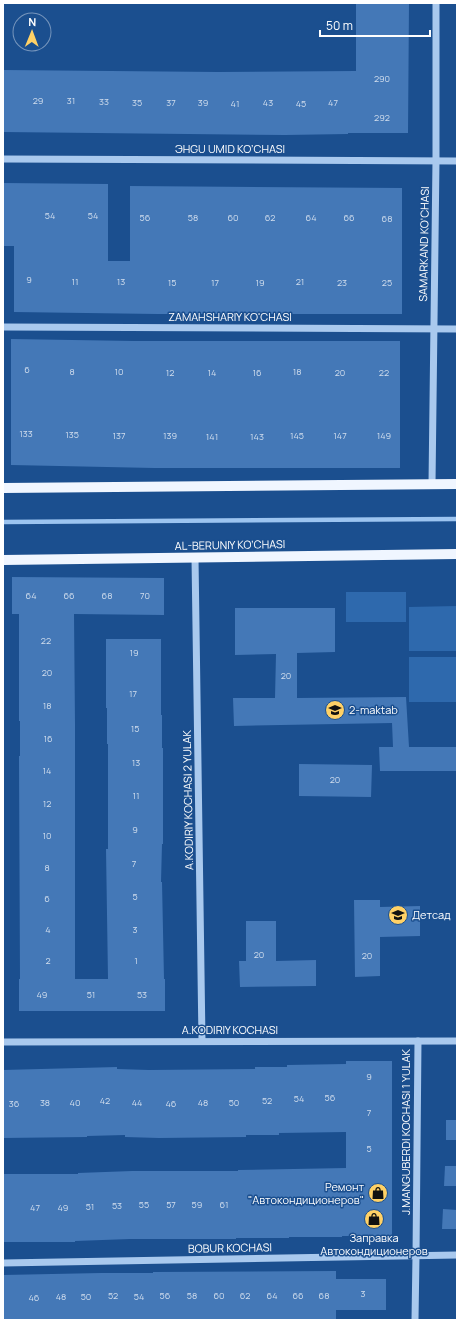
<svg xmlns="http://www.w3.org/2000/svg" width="460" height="1323" viewBox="0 0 460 1323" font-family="Manrope,sans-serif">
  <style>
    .green { fill: #2e69ad }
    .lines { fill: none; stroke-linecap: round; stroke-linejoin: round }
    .stream { stroke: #9cc4f0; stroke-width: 4.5 }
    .building { fill: #4478b7 }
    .minor { stroke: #a9c9ee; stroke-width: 7 }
    .major { stroke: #f0f6ff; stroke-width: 10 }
    .labels { text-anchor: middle; stroke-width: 3; stroke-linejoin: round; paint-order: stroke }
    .number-label { font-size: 9px; fill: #d0dded }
    .street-label { font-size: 11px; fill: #fff; stroke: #1b4f8f }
    .poi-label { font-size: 11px; fill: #fff; stroke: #1b4f8f; text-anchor: start }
  </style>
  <rect width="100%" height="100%" fill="#1b4f8f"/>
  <g class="green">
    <rect x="346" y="592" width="60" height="30"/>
    <path d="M 457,606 L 457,651 L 409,651 L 409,607 Z"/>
    <rect x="409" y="657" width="48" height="45"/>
  </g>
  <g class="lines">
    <path class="stream" d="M 3,522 L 457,519"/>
  </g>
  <g class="building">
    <path d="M 356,3 L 409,3 L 408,133 L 348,133 L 348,134 L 285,135 L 3,132 L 3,70 L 218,72 L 356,71 Z"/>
    <path d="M 3,183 L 108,184 L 108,261 L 130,261 L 130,186 L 402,188 L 402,314 L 157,314 L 14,312 L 14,246 L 3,246 Z"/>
    <path d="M 11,339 L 134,341 L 400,341 L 400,468 L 154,468 L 11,465 Z"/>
    <path d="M 12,577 L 164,578 L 164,615 L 74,614 L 75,724 L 75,979 L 108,979 L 106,849 L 108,849 L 108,744 L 107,744 L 107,708 L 106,708 L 106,639 L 161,639 L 161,715 L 162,715 L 162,748 L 163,748 L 163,844 L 162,844 L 161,882 L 162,882 L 164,979 L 165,979 L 165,1011 L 19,1011 L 19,979 L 20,979 L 19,756 L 20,756 L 20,721 L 19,721 L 19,614 L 12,614 Z"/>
    <path d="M 235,608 L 335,608 L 335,652 L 297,653 L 297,698 L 406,697 L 409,747 L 457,747 L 457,771 L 380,771 L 379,747 L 393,747 L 392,723 L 234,726 L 233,698 L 275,698 L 276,654 L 235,655 Z"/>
    <path d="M 299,764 L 372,765 L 371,797 L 299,796 Z"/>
    <path d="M 354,900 L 380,900 L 380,907 L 420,906 L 420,936 L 380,937 L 380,976 L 355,977 Z"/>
    <path d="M 246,921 L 276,921 L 276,961 L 316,960 L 316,986 L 240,987 L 239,961 L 246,961 Z"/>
    <path d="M 346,1061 L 392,1061 L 392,1236 L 342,1236 L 342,1237 L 289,1237 L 289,1238 L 236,1238 L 236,1239 L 130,1239 L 75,1241 L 75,1242 L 3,1242 L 3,1174 L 78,1174 L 78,1173 L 132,1171 L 238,1171 L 238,1170 L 346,1168 L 346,1132 L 279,1133 L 279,1135 L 246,1135 L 246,1137 L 159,1138 L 125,1137 L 125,1135 L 87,1136 L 87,1137 L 3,1138 L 3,1070 L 117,1067 L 117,1069 L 149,1070 L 255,1069 L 255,1067 L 287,1067 L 287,1065 L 346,1064 Z"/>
    <rect x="446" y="1120" width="11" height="20"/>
    <path d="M 445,1166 L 457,1166 L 457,1186 L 444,1186 Z"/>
    <path d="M 443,1209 L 457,1210 L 457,1229 L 442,1229 Z"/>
    <path d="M 336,1271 L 336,1279 L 386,1279 L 386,1310 L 336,1310 L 336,1320 L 3,1320 L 3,1275 L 101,1273 L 153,1273 L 153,1272 Z"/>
  </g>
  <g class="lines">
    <g class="minor">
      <path d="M 3,159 L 457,161"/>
      <path d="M 3,327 L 457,329"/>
      <path d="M 432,484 L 436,160 L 436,3"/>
      <path d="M 195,558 L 202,1041"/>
      <path d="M 3,1042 L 457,1041"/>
      <path d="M 3,1263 L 457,1255"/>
      <path d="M 415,1320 L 416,1256 L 418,1041"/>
    </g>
    <g class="major">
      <path d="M 3,488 L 457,484"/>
      <path d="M 3,560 L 457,554"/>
    </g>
  </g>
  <defs>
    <g id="school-disc" transform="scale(1)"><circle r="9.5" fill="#ffd166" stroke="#1b4f8f"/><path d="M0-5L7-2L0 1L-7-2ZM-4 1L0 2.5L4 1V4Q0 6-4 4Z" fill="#111"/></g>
    <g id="shop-disc" transform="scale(1)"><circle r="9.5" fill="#ffd166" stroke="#1b4f8f"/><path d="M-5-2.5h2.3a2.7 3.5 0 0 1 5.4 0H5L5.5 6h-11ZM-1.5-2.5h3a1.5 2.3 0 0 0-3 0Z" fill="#111"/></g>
  </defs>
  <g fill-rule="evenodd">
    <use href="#school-disc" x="335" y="710"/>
    <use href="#school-disc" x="398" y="915"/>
    <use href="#shop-disc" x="378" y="1193"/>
    <use href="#shop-disc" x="374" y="1219"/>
  </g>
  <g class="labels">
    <g class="number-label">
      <text x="382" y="82">290</text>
      <text x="38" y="104">29</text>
      <text x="71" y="104">31</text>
      <text x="104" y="105">33</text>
      <text x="137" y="106">35</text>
      <text x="171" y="106">37</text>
      <text x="203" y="106">39</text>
      <text x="268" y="106">43</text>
      <text x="333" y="106">47</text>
      <text x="235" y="107">41</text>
      <text x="301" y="107">45</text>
      <text x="382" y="121">292</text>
      <text x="50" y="219">54</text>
      <text x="93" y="219">54</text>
      <text x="145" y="221">56</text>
      <text x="193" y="221">58</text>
      <text x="233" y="221">60</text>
      <text x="270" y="221">62</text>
      <text x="311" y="221">64</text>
      <text x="349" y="221">66</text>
      <text x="387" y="222">68</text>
      <text x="29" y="283">9</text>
      <text x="75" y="285">11</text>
      <text x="121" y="285">13</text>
      <text x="300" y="285">21</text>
      <text x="172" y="286">15</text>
      <text x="215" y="286">17</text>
      <text x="260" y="286">19</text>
      <text x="342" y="286">23</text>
      <text x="387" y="286">25</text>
      <text x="27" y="373">6</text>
      <text x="72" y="375">8</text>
      <text x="119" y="375">10</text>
      <text x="297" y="375">18</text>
      <text x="170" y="376">12</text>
      <text x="212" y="376">14</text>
      <text x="257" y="376">16</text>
      <text x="340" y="376">20</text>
      <text x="384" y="376">22</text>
      <text x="26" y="437">133</text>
      <text x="72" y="438">135</text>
      <text x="119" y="439">137</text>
      <text x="170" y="439">139</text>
      <text x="297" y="439">145</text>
      <text x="340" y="439">147</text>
      <text x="384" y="439">149</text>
      <text x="212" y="440">141</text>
      <text x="257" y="440">143</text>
      <text x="31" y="599">64</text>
      <text x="69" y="599">66</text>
      <text x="107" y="599">68</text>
      <text x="145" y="599">70</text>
      <text x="46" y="644">22</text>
      <text x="134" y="656">19</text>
      <text x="47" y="676">20</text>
      <text x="286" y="679">20</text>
      <text x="133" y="697">17</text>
      <text x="47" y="709">18</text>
      <text x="135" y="732">15</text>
      <text x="48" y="742">16</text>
      <text x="136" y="766">13</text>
      <text x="47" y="774">14</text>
      <text x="335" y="783">20</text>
      <text x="136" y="799">11</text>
      <text x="47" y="807">12</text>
      <text x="135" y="833">9</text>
      <text x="47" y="839">10</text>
      <text x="134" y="867">7</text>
      <text x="47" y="871">8</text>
      <text x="135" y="900">5</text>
      <text x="47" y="902">6</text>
      <text x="48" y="933">4</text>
      <text x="135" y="933">3</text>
      <text x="259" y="958">20</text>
      <text x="367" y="959">20</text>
      <text x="48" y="964">2</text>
      <text x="136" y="964">1</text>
      <text x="42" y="998">49</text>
      <text x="91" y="998">51</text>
      <text x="142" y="998">53</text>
      <text x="369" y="1080">9</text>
      <text x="330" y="1101">56</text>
      <text x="299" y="1102">54</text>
      <text x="105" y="1104">42</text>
      <text x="267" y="1104">52</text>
      <text x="45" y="1106">38</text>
      <text x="75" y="1106">40</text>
      <text x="137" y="1106">44</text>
      <text x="203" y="1106">48</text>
      <text x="234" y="1106">50</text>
      <text x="14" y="1107">36</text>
      <text x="171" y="1107">46</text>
      <text x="369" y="1116">7</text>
      <text x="369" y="1152">5</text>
      <text x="144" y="1208">55</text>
      <text x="171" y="1208">57</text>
      <text x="197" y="1208">59</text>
      <text x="224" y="1208">61</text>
      <text x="117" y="1209">53</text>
      <text x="90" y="1210">51</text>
      <text x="35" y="1211">47</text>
      <text x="63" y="1211">49</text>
      <text x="363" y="1297">3</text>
      <text x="113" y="1299">52</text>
      <text x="165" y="1299">56</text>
      <text x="192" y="1299">58</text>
      <text x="219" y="1299">60</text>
      <text x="245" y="1299">62</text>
      <text x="272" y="1299">64</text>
      <text x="298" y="1299">66</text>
      <text x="324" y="1299">68</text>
      <text x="61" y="1300">48</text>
      <text x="86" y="1300">50</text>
      <text x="139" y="1300">54</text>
      <text x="34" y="1301">46</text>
    </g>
    <g class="street-label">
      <text x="230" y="153">ЭHGU UMID KO’CHASI</text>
      <text transform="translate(424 244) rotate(-89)" y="4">SAMARKAND KO'CHASI</text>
      <text x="230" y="321">ZAMAHSHARIY KO'CHASI</text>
      <text transform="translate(230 545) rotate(-1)" y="4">AL-BERUNIY KO’CHASI</text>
      <text transform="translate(188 800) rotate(-91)" y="4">A.KODIRIY KOCHASI 2 YULAK</text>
      <text x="230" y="1034">A.KODIRIY KOCHASI</text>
      <text transform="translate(406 1132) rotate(-90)" y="4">J.MANGUBERDI KOCHASI 1 YULAK</text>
      <text transform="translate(230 1248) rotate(-1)" y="4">BOBUR KOCHASI</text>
    </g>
    <g class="poi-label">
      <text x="349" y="714">2-maktab</text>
      <text x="412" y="919">Детсад</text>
      <text x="364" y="1191" text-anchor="end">Ремонт<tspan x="364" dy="13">"Автокондиционеров"</tspan></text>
      <text x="374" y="1242" text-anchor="middle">Заправка<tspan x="374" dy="13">Автокондиционеров</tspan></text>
    </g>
  </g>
  <rect width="460" height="1323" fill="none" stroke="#ffffff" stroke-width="8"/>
  <g transform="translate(32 32) rotate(1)"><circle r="19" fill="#1b4f8f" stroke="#7695bc"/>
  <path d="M0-3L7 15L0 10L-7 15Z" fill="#ffd166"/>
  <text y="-6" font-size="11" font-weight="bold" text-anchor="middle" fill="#ffffff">N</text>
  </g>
  <path d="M320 30v6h110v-6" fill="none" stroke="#ffffff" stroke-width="2"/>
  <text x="326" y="30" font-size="12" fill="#ffffff" stroke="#1b4f8f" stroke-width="3" paint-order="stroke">50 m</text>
</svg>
